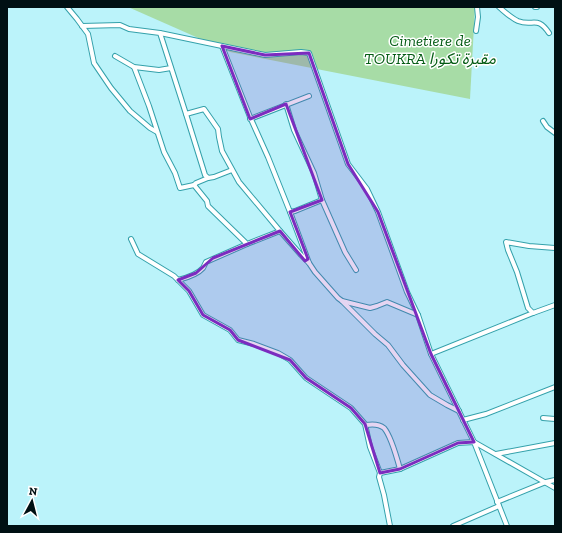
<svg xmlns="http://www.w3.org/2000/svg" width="562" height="533" viewBox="0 0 562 533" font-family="'Zilla Slab','Noto Sans Arabic',serif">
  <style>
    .green { fill: #a7dca6 }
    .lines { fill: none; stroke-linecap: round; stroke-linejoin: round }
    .minor-casing { stroke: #34a1ab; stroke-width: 6 }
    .minor { stroke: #fff; stroke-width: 4 }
    .marked { fill: #7b2cbf; fill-opacity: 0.2; stroke: #7b2cbf; stroke-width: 3; stroke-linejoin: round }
    .labels { text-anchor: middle; stroke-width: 3; stroke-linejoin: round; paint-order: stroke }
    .park-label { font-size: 16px; font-style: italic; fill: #035b13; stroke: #fff }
  </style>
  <rect width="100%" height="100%" fill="#bbf3fa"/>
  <path class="green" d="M 128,7 L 475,7 L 470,99 L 230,52 Z"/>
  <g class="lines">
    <g class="minor-casing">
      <g id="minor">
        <path d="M 67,7 L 77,19 L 88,34 L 94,63 L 111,88 L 130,111 L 150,128 L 157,132"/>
        <path d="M 499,7 C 505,12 511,18 518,21 C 533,27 537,15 549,33"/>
        <path d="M 535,7 L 537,7"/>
        <path d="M 82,26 L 120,25 L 129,29 L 160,33 L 186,114 L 204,109 L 218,129 L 219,137 L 222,151 L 239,182 L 280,231"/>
        <path d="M 476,31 L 478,17 L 477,7"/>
        <path d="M 160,33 L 265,55 L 301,52 L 309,53 L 348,164 L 367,189 L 378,212 L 407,292 L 418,315 L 431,354 L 474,442 L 555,488"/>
        <path d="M 222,46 L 250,117 L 268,157 L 290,212 L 295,211 L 322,200"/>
        <path d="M 115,56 L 134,67 L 159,70 L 171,68"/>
        <path d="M 134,67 L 149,106 L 164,152 L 175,173 L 180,188 L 194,185 L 207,201 L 208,206 L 247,244 L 280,231 L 301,255 L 309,263"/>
        <path d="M 286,104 L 294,130 L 314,173 L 322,200 L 345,252 L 356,270"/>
        <path d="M 186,114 L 205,175 L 208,178 L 214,177 L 232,170"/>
        <path d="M 250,119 L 309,96"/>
        <path d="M 543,121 L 547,127 L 555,133"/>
        <path d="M 194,185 L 196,183 L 208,178"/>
        <path d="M 290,212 L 309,263 L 315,272 L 338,298 L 342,301 L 370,308 L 377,306 L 387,302 L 418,315"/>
        <path d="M 131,239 L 138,254 L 174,276 L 189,291 L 203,315 L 230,330 L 238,340 L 254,344 L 278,353 L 290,360 L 306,378 L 351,408 L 365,424 L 370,447 L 380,473 L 400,469 L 458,443 L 474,442 L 507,526"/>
        <path d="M 555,248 L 529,246 L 506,242 L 508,250 L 517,272 L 528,308 L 533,313 L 555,305"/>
        <path d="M 178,280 C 186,278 197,275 203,268 C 203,268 206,262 206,262 L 247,244"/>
        <path d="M 342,301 L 375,334 L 388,345 L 403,365 L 430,395 L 447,405 L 459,411"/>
        <path d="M 431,354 L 533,313"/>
        <path d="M 543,418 L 555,419"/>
        <path d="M 463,420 L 486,414 L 555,387"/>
        <path d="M 366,425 C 372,424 379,424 384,428 C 391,436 397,458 400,469"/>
        <path d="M 496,454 L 555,443"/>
        <path d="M 380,473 L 379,477 L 384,495 L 390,526"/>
        <path d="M 497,502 L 546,482 L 555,480"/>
        <path d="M 453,526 L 499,506"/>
      </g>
    </g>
    <use href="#minor" class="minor"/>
  </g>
  <path class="marked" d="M 222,46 L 265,55 L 309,53 L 348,164 L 378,212 L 431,354 L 474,442 L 458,443 L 400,469 L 380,473 L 365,424 L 351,408 L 306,378 L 290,360 L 238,340 L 230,330 L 203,315 L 189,291 L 178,280 L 196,273 L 213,258 L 280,231 L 305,261 L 308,259 L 290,212 L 322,200 L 286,104 L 250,119 Z"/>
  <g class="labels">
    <g class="park-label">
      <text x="430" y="46">Cimetiere de<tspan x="430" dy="18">TOUKRA مقبرة تكورا</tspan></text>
    </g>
  </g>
  <rect width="562" height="533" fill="none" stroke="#001013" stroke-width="16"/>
  <g transform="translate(32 501) rotate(7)" stroke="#ffffff" stroke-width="3" paint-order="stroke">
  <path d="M0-3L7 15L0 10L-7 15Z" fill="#001013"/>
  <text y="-6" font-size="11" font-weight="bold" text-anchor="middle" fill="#001013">N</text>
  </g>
</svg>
